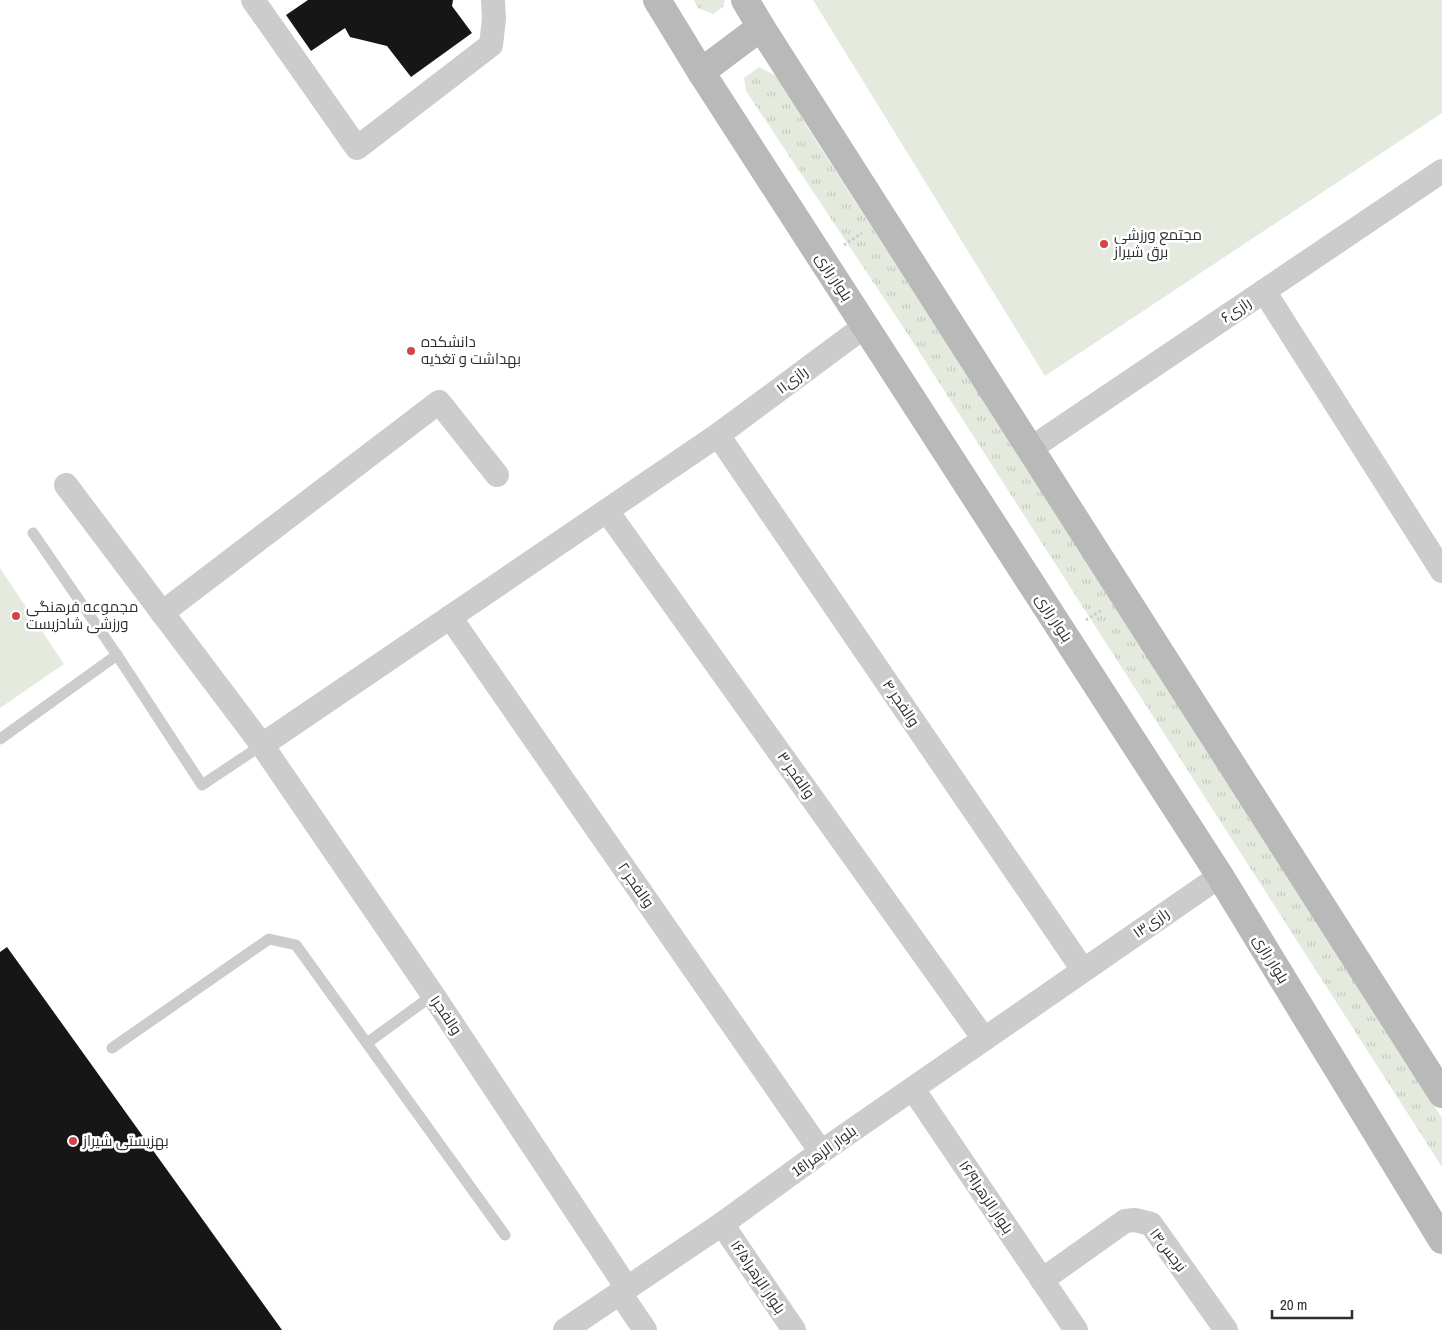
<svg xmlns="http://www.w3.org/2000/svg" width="1442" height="1330" viewBox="0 0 1442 1330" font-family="'Archivo Narrow',Cairo,sans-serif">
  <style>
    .grass { fill: url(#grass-tufts) }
    .garden { fill: #e4ebde }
    .building { fill: #161616 }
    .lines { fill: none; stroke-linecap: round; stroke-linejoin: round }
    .path { stroke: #ccc; stroke-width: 3; stroke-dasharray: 2.5 2.5; stroke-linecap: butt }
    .service { stroke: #ccc; stroke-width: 11 }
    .minor { stroke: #ccc; stroke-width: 24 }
    .secondary { stroke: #b9b9b9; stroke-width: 28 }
    .poi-dot { fill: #d34447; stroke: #fff; stroke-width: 2 }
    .labels { text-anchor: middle; stroke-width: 5; stroke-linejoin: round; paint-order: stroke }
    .poi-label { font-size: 15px; fill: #2f2f2f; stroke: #fff; text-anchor: start }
    .street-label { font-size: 15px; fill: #2f2f2f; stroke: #fff }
  </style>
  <defs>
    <pattern id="grass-tufts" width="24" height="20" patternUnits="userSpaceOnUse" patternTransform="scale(1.25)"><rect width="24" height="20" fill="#e4ebde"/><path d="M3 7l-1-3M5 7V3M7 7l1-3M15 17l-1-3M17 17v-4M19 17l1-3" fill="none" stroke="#c4cabf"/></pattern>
  </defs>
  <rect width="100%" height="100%" fill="#fff"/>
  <g class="grass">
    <path d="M 694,0 L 725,0 L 723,7 L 713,14 L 698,8 Z"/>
    <path d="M 759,67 L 778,77 L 808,128 L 1234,790 L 1442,1118 L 1442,1167 L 913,342 L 746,91 L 744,78 Z"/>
  </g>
  <g class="garden">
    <path d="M 813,0 L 1442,0 L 1442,113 L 1045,376 Z"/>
    <path d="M 0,568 L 64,664 L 0,708 Z"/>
  </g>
  <g class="building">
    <path d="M 308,0 L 453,0 L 452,6 L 472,33 L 411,77 L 387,46 L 350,37 L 345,28 L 311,51 L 286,15 Z"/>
    <path d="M 7,947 L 282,1330 L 0,1330 L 0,952 Z"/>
  </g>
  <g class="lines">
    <g class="path">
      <path d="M 844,245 L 862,233"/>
      <path d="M 1086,620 L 1102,610"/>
    </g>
    <g class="service">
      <path d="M 33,533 L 117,655 L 202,785 L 262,745"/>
      <path d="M 0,739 L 117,655"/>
      <path d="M 367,1043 L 433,995"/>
      <path d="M 112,1048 L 269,939 L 296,945 L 505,1235"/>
    </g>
    <g class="minor">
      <path d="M 253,0 L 357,148 L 491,45 L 494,19 L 493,0"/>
      <path d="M 1264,291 L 1442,571"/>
      <path d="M 718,435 L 1083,970"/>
      <path d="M 1030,449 L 1442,171"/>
      <path d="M 66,485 L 262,745 L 433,995 L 627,1288"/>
      <path d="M 607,511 L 984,1039"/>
      <path d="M 162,613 L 439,402 L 497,475"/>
      <path d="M 450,617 L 821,1152"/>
      <path d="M 262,745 L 718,435 L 865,326"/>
      <path d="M 913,1089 L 1076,1330"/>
      <path d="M 722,1224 L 794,1330"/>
      <path d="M 1042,1280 L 1125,1221 L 1135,1220 L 1151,1224 L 1226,1330"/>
      <path d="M 620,1293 L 645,1330"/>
      <path d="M 565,1330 L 722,1224 L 821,1152 L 1220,876"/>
    </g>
    <g class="secondary">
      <path d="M 657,0 L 701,72 L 1220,876 L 1442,1240"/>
      <path d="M 745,0 L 761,27 L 1442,1094"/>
      <path d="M 701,72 L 761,27"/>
    </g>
  </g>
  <g class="poi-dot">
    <circle cx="1104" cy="244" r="5"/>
    <circle cx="411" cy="351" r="5"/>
    <circle cx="16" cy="616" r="5"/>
    <circle cx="73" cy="1141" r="5"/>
  </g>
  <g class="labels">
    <g class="poi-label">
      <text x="1114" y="240">مجتمع ورزشی<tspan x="1114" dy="17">برق شیراز</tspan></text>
      <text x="421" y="347">دانشکده<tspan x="421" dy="17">بهداشت و تغذیه</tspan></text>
      <text x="26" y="612">مجموعه فرهنگی<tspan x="26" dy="17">ورزشی شادزیست</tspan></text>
      <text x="83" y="1146">بهزیستی شیراز</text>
    </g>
    <g class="street-label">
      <text transform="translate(834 277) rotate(57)" y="5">بلوار رازی</text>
      <text transform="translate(1236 310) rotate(-34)" y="5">رازی۶</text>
      <text transform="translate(792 380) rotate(-37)" y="5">رازی۱۱</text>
      <text transform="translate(1054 618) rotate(57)" y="5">بلوار رازی</text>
      <text transform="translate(901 703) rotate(56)" y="5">والفجر ۴</text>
      <text transform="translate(796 775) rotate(55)" y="5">والفجر ۳</text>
      <text transform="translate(636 885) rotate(55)" y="5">والفجر ۲</text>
      <text transform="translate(1151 923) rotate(-35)" y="5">رازی۱۳</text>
      <text transform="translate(1271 959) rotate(59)" y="5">بلوار رازی</text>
      <text transform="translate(446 1015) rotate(56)" y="5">والفجر۱</text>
      <text transform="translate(824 1151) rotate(-36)" y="5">16بلوار الزهرا</text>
      <text transform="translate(986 1197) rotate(56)" y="5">بلوار الزهرا۱۶/۹</text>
      <text transform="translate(1168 1250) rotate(53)" y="5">نرجس۱۴</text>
      <text transform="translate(758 1277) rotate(56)" y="5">بلوار الزهرا۱۶/۵</text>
    </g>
  </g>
  <path d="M1272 1310v8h80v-8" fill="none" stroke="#2f2f2f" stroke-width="2.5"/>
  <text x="1280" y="1310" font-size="15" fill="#2f2f2f" stroke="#ffffff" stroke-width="4" paint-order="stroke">20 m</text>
</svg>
